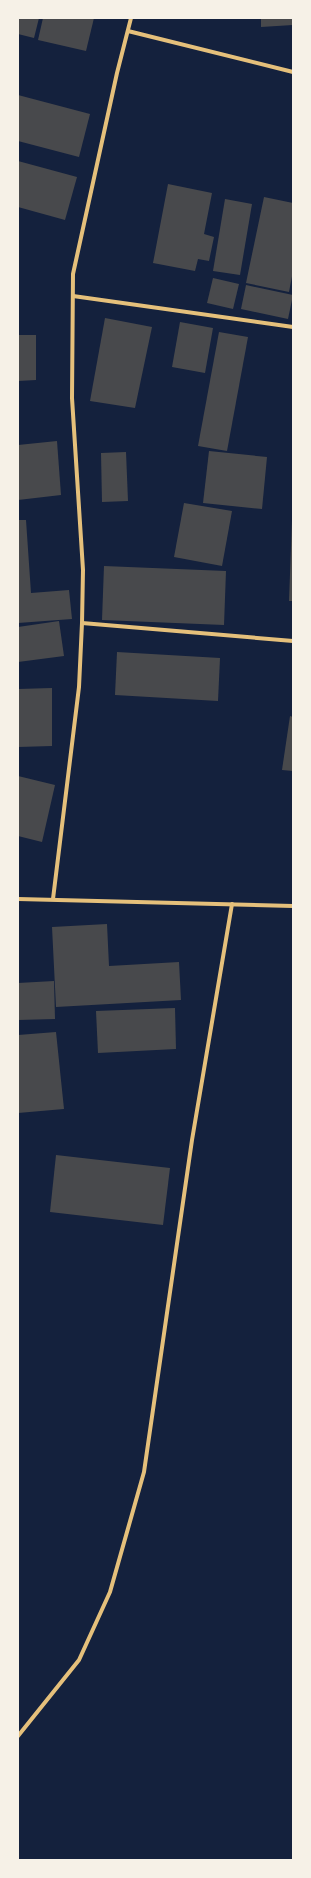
<svg xmlns="http://www.w3.org/2000/svg" width="311" height="1878" viewBox="0 0 311 1878" font-family="'Work Sans',sans-serif">
  <style>
    .building { fill: #48494c }
    .lines { fill: none; stroke-linecap: round; stroke-linejoin: round }
    .minor { stroke: #e5c07b; stroke-width: 4 }
  </style>
  <rect width="100%" height="100%" fill="#14213d"/>
  <g class="building">
    <path d="M 18,18 L 39,18 L 34,38 L 18,34 Z"/>
    <path d="M 43,18 L 94,18 L 86,51 L 38,40 Z"/>
    <path d="M 261,18 L 293,18 L 293,25 L 261,27 Z"/>
    <path d="M 18,95 L 90,114 L 79,157 L 18,141 Z"/>
    <path d="M 18,161 L 77,177 L 65,220 L 18,207 Z"/>
    <path d="M 168,184 L 212,193 L 204,234 L 214,237 L 209,261 L 198,259 L 195,271 L 153,263 Z"/>
    <path d="M 264,197 L 293,203 L 293,271 L 289,292 L 246,283 Z"/>
    <path d="M 225,199 L 252,204 L 240,275 L 213,271 Z"/>
    <path d="M 213,278 L 239,284 L 233,309 L 207,303 Z"/>
    <path d="M 246,285 L 293,295 L 288,319 L 241,309 Z"/>
    <path d="M 105,318 L 152,327 L 135,408 L 90,401 Z"/>
    <path d="M 180,322 L 213,328 L 205,373 L 172,367 Z"/>
    <path d="M 219,332 L 248,337 L 227,451 L 198,446 Z"/>
    <path d="M 18,335 L 36,335 L 36,380 L 18,381 Z"/>
    <path d="M 57,441 L 61,495 L 18,500 L 18,445 Z"/>
    <path d="M 209,451 L 267,457 L 262,509 L 203,503 Z"/>
    <path d="M 126,452 L 128,501 L 102,502 L 101,453 Z"/>
    <path d="M 184,503 L 232,511 L 222,566 L 174,557 Z"/>
    <path d="M 18,520 L 26,520 L 31,593 L 69,590 L 72,619 L 18,623 Z"/>
    <path d="M 292,520 L 293,520 L 293,601 L 289,601 Z"/>
    <path d="M 104,566 L 226,571 L 224,625 L 102,620 Z"/>
    <path d="M 59,621 L 64,656 L 18,662 L 18,627 Z"/>
    <path d="M 117,652 L 220,658 L 218,701 L 115,695 Z"/>
    <path d="M 52,688 L 52,746 L 18,747 L 18,689 Z"/>
    <path d="M 290,716 L 293,717 L 293,771 L 282,770 Z"/>
    <path d="M 18,776 L 55,785 L 42,842 L 18,836 Z"/>
    <path d="M 107,924 L 109,966 L 179,962 L 181,1000 L 56,1007 L 52,927 Z"/>
    <path d="M 54,981 L 55,1019 L 18,1020 L 18,983 Z"/>
    <path d="M 175,1008 L 176,1049 L 98,1053 L 96,1011 Z"/>
    <path d="M 56,1032 L 64,1109 L 18,1113 L 18,1035 Z"/>
    <path d="M 56,1155 L 170,1168 L 163,1225 L 50,1212 Z"/>
  </g>
  <g class="lines">
    <g class="minor">
      <path d="M 128,31 L 293,72"/>
      <path d="M 73,296 L 293,327"/>
      <path d="M 82,623 L 293,641"/>
      <path d="M 18,899 L 293,906"/>
      <path d="M 53,899 L 79,687 L 82,623 L 83,570 L 72,398 L 73,274 L 117,73 L 131,18"/>
      <path d="M 18,1736 L 79,1660 L 110,1592 L 144,1472 L 192,1140 L 232,904"/>
    </g>
  </g>
  <rect width="311" height="1878" fill="none" stroke="#f6f1e7" stroke-width="38"/>
</svg>
